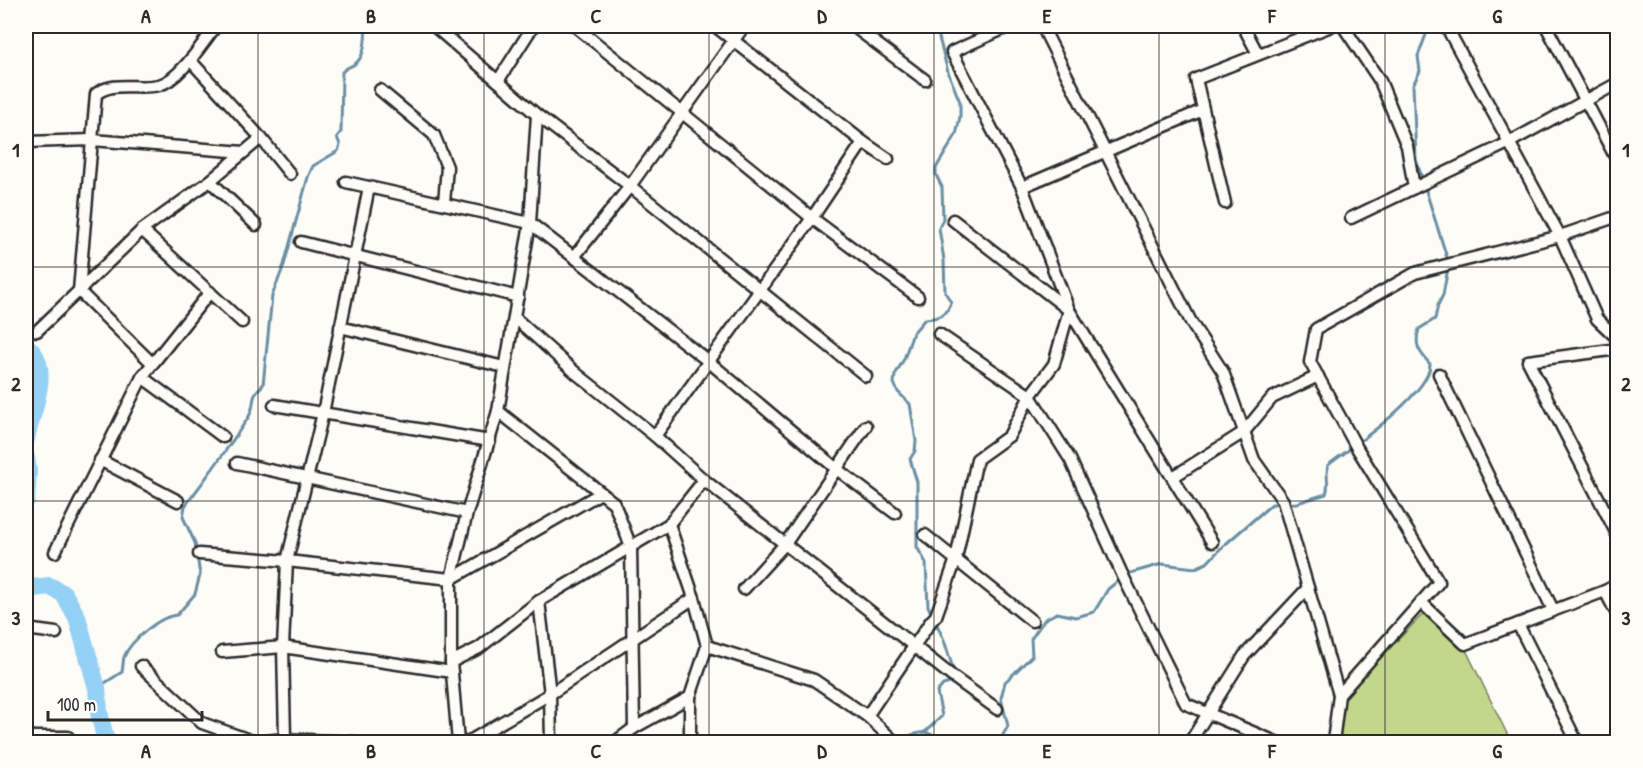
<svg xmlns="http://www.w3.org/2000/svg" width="1643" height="768" viewBox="0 0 1643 768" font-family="'Patrick Hand',sans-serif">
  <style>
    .green { fill: #c2d78c; stroke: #76815c; stroke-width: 1.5 }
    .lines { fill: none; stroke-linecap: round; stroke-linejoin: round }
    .stream { stroke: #6a8fa4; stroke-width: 3 }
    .river { stroke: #94d1f5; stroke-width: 18 }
    .minor-casing { stroke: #2b2b2b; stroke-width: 15 }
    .minor { stroke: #fdfcf7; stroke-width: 10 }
    .grid { fill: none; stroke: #2b2b2b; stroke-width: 1.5; stroke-opacity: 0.55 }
    .neatline { fill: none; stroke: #2b2b2b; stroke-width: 2 }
    .grid-label { font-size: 20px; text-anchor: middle; font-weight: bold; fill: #2b2b2b }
  </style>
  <rect width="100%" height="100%" fill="#fdfcf7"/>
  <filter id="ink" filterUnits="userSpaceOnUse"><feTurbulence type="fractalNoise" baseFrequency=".0167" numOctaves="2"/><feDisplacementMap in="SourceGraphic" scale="12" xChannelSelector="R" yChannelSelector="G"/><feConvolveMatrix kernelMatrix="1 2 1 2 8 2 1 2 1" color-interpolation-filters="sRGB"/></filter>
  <g filter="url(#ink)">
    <path class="green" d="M 1424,613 L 1465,648 L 1511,742 L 1340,742 L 1344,696 Z"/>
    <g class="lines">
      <g class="stream">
        <path d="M 936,26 L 948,72 L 960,102 L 960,117 L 956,135 L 936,168 L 936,175 L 942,187 L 943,219 L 939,228 L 944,260 L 945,292 L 951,302 C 947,316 938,318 925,319 L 913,333 L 904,359 L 895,375 L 894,383 L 898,392 L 910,404 L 916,441 L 915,451 L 910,459 L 917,482 L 917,547 L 926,563 L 928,606 L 944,640 L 955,675"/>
        <path d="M 1427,26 L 1427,32 L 1418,56 L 1420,71 L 1413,85 L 1416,159 L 1448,261"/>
        <path d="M 97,688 L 122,672 C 123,668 123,661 124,657 C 130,641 160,616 177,615 L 195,594 L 200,575 L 195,543 L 183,517 L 185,506 C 207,477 228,448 248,418 C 257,405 248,397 263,385 L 272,296 L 284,265 L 308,177 L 313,166 L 338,151 L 340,145 L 337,137 L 341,132 L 342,72 C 346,67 350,67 355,64 C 366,56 365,38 366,26"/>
        <path d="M 925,732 L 949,742"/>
        <path d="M 910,742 L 911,735 L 925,732 L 942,716 L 937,692 L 943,685 L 954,682"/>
        <path d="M 999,742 L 1008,726 L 1001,698 L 1005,682 L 1032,656 L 1031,639 L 1045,619 L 1057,613 L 1076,617 L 1094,612 L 1108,589 L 1127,574 L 1162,564 L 1195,568 L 1207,563 L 1221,548 L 1272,504 L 1297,503 L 1326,494 C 1330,483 1325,475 1328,465 C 1351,448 1431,393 1430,364 C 1419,352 1414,345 1419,329 L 1435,319 L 1438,305 L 1443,295 L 1448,268"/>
      </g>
      <g class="river">
        <path d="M 26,346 C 54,366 31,412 26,439"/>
        <path d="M 26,457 L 28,471 L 26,500"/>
        <path d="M 26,589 L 49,586 L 64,594 L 77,617 L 97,688 L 99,712 L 106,742"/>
      </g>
      <g class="minor-casing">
        <g id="minor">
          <path d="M 434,26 L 537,115 L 630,186 L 866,376"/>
          <path d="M 575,26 L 812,218 L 918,297"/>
          <path d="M 715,26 L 863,142 L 888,159"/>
          <path d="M 853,26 L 925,80"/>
          <path d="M 1010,26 L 952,52 L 1022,187 L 1069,310 L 1212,542"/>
          <path d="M 1042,26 L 1192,324 L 1223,372 L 1254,460 L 1283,501 L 1339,695"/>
          <path d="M 1243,26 L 1258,54"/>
          <path d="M 1343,26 L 1380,81 L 1407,146 L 1414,188"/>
          <path d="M 1446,26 L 1560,236 L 1597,319 L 1618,339"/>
          <path d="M 1546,26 L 1618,162"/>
          <path d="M 190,60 L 261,138 L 290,174"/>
          <path d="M 498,81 L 533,26"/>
          <path d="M 380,90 L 434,135 L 447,167 L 444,203"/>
          <path d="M 26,142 L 92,140 L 244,152"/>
          <path d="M 210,181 L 256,225"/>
          <path d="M 346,182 L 530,223 L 708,361 L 838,470 L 895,513"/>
          <path d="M 1022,187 L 1203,110"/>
          <path d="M 1225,203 L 1196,79 L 1331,26"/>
          <path d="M 1351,218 L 1508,143 L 1618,83"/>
          <path d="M 142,230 L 242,322"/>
          <path d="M 301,242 L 518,297"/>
          <path d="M 574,257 L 630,186 L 744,26"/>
          <path d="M 515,318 L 577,374 L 655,436 L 704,480 L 953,677 L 997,709"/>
          <path d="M 340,327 L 504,367"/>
          <path d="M 37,331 L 142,230 L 210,181 L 261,138"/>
          <path d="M 939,334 L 1030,396 L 1070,459 L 1122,574 L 1186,704 L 1276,742"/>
          <path d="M 1618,349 L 1528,361 L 1618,536"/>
          <path d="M 152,363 L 79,291 L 96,94 C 114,80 137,90 159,85 C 180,80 203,42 216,26"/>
          <path d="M 1439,374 L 1553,610"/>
          <path d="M 142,377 L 223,437"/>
          <path d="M 274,405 L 490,441"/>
          <path d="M 498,411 L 614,503 L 631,547 L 634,728"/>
          <path d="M 655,436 L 812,218 L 863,142"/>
          <path d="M 100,460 L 178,501"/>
          <path d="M 237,463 L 467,513"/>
          <path d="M 1173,477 L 1244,432 L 1272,398 L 1318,376"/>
          <path d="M 669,524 L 694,598 L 707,646 L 690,697 L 690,742"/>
          <path d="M 925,535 L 1032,621"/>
          <path d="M 55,552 L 142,377 L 210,292"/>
          <path d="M 199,554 L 287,561 L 451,579 L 601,493"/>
          <path d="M 744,589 L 785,544 L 866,426"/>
          <path d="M 1605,591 L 1618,616"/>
          <path d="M 539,601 L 550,694 L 551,742"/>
          <path d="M 1421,602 L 1465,644 L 1605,591 L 1618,584"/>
          <path d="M 1518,624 L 1577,742"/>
          <path d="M 26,629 L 56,633"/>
          <path d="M 707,646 L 814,680 L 867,716 L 894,741"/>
          <path d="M 222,652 L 283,647 L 452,672"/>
          <path d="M 451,662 L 479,648 L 539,601 L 669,524 L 704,480"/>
          <path d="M 141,666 L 202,723 L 255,742 L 285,739 L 353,742"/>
          <path d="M 867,716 L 931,621 L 936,616 L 956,559 L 977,459 L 1009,436 L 1030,396 L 1054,364 L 1069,310 L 953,220"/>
          <path d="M 26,737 L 68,737"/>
          <path d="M 285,739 L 283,647 L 287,561 L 323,413 L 369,187"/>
          <path d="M 458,742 L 451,662 L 451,579 L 467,513 L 498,411 L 530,223 L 537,115"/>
          <path d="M 468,742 L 550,694 L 694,598"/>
          <path d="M 615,742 L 634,728 L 690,697"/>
          <path d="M 1190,742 L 1244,656 L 1308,588"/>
          <path d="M 1333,742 L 1339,695 L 1439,582 L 1357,448 L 1310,362 L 1316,329 L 1415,273 L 1560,236 L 1618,216"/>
        </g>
      </g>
      <use href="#minor" class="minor"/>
    </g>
  </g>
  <path class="grid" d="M 258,26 L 258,742M 484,26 L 484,742M 709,26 L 709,742M 934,26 L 934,742M 1159,26 L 1159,742M 1385,26 L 1385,742M 26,267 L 1618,267M 26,501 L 1618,501"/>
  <rect width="1643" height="768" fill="none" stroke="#fdfcf7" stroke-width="66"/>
  <path d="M48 711v9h154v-9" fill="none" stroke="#2b2b2b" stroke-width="3"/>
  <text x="57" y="711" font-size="18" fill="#2b2b2b" stroke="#fdfcf7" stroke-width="4.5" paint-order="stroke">100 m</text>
  <rect x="33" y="33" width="1577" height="702" class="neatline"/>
  <g class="grid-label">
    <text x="146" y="23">A</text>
    <text x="371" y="23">B</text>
    <text x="596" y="23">C</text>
    <text x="822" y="23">D</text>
    <text x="1047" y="23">E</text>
    <text x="1272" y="23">F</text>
    <text x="1497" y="23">G</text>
    <text x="16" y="157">1</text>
    <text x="1626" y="157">1</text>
    <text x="16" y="391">2</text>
    <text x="1626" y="391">2</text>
    <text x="16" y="625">3</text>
    <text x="1626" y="625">3</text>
    <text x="146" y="758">A</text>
    <text x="371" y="758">B</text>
    <text x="596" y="758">C</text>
    <text x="822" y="758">D</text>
    <text x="1047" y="758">E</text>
    <text x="1272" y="758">F</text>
    <text x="1497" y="758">G</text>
  </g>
</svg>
